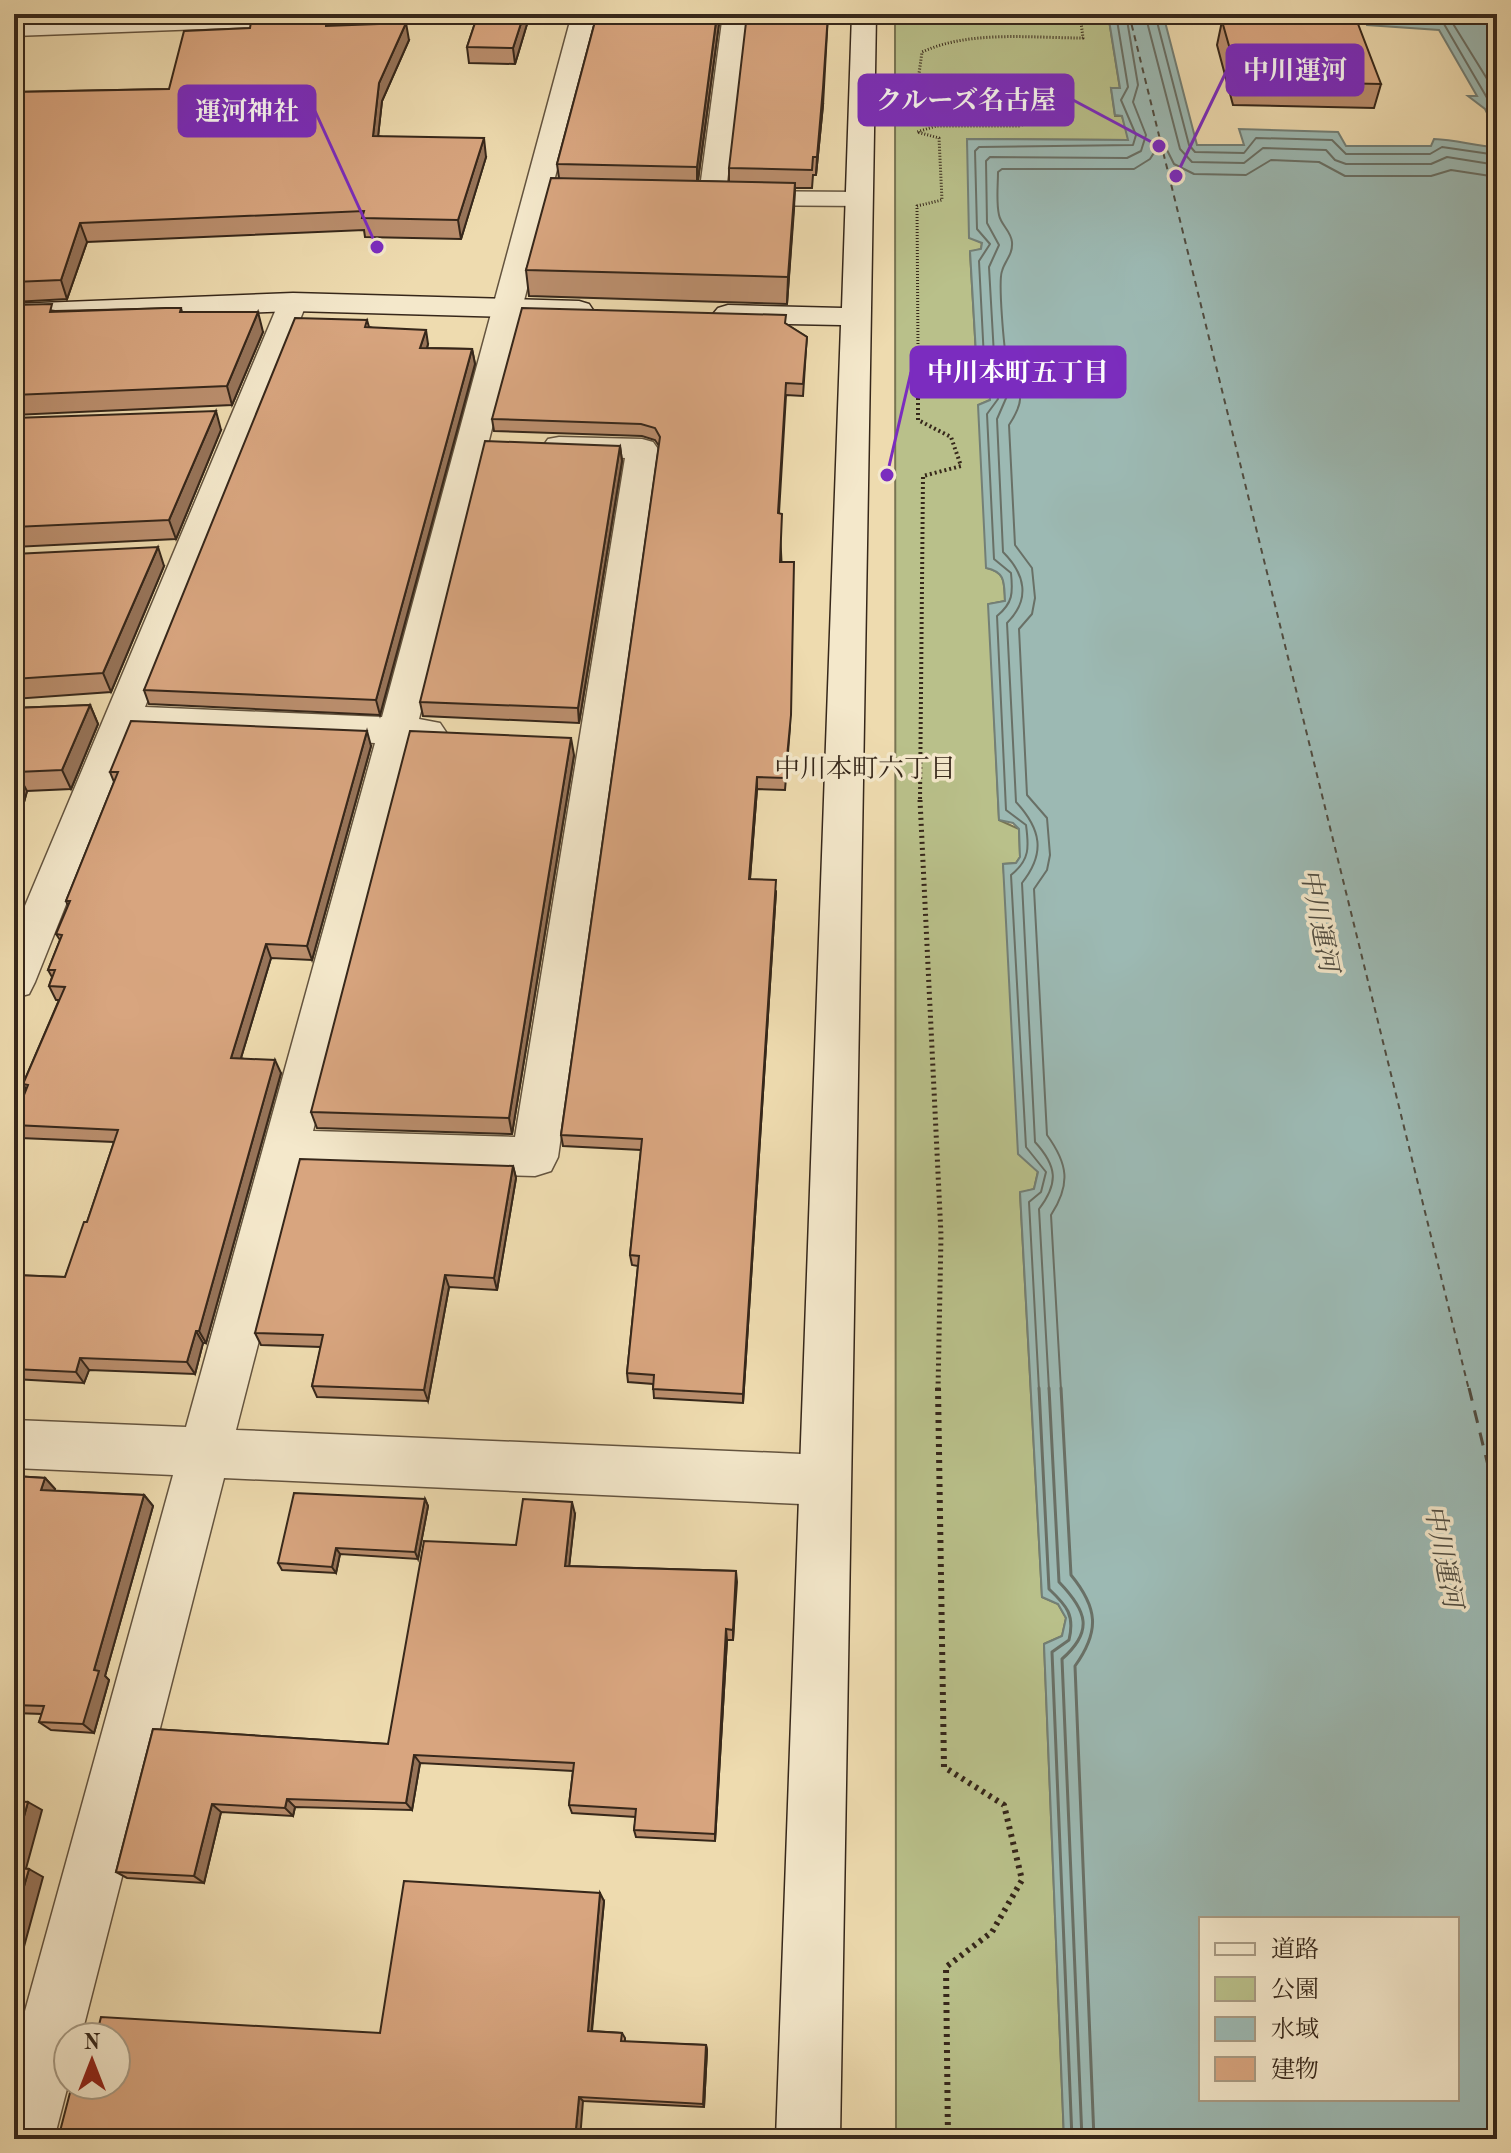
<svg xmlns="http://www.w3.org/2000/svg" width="1511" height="2153" viewBox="0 0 1511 2153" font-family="'Old Standard TT','Noto Serif JP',serif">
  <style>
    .green { fill: #b9c08a; stroke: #787452; stroke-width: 2 }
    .water { fill: #9cb9b3; stroke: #737f76; stroke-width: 2; fill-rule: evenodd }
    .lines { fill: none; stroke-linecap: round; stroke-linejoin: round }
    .shore-far1 { stroke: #697066; stroke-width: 2 }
    .shore { stroke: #697066; stroke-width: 3 }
    .ferry-far1 { stroke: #504c40; stroke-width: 2; stroke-dasharray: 6 5; stroke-linecap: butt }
    .ferry { stroke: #504c40; stroke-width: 3; stroke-dasharray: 13 10; stroke-linecap: butt }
    .street-casing { stroke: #64543f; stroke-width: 3 }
    .secondary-casing { stroke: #36271a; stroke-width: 3 }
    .path-far3 { stroke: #36271a; stroke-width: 3; stroke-dasharray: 1 2; stroke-linecap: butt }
    .path-far2 { stroke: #36271a; stroke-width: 4; stroke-dasharray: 2 3; stroke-linecap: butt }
    .path-far1 { stroke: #36271a; stroke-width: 5; stroke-dasharray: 2 4; stroke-linecap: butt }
    .path { stroke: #36271a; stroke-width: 6; stroke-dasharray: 3 5; stroke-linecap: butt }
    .street { fill: #f4e8cb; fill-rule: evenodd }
    .secondary { fill: #f4e8cb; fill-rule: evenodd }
    .wall { fill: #ba8e6d; stroke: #36271a; stroke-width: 2 }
    .shaded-wall { fill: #977459; stroke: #36271a; stroke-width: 2 }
    .building { fill: #d8a57f; stroke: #36271a; stroke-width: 2 }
    .labels { text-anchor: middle; stroke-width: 7; stroke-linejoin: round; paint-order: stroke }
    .neighbourhood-label { font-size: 26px; fill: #36271a; stroke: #f4e8cb }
    .water-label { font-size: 26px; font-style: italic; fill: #504c40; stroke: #f4e8cb }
    .leader { fill: none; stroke: #7b2cbf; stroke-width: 3 }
    .callout-dot { fill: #7b2cbf; stroke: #f4e8cb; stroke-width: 3 }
    .callout { fill: #7b2cbf; stroke: #7b2cbf; stroke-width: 3 }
    .callout-label { font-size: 26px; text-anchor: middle; font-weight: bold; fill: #fff }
  </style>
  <rect width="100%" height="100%" fill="#eedbaf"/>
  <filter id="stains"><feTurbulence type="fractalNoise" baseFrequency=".0025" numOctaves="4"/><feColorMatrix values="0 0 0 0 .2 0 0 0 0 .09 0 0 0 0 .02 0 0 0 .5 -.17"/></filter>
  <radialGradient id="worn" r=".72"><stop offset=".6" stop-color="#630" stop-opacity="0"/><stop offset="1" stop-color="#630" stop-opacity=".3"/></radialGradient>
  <path class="green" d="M 895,14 L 1108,14 L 1120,89 L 1111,88 L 1115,116 L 1122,116 L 1129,140 L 967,139 L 976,240 L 982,243 L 981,249 L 970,252 L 978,388 L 990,394 L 990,400 L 979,405 L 987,568 C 1006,572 1004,583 1005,601 L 989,604 L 999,820 L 1019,829 L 1020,857 L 1016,863 L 1003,864 L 1031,1162 L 1038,1171 L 1034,1189 L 1020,1193 L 1042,1597 L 1058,1604 L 1066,1618 L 1062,1636 L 1044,1644 L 1064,2139 L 896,2139 Z"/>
  <g class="water">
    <path d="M 1108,14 L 1163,14 L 1197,145 L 1244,145 L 1239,129 L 1338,132 L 1346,146 L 1431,146 L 1434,139 C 1458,140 1475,146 1497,147 L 1497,2139 L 1064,2139 L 1044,1644 L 1062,1636 L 1066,1618 L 1058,1604 L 1042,1597 L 1020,1192 L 1034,1189 L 1038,1172 L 1018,1154 L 1003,864 L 1016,863 L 1020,857 L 1019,829 L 1013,823 L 999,820 L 988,604 L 1005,601 C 1004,583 1006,572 986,568 L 978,405 L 990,400 L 990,394 L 978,388 L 970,251 L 981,249 L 982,243 L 969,238 L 967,139 L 1128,140 L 1122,116 L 1115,115 L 1111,88 L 1120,88 ZM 1201,1919 L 1457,1919 L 1457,2099 L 1201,2099 Z"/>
    <path d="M 1217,14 L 1304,14 L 1308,25 L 1214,22 Z"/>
    <path d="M 1363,14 L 1497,14 L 1497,58 L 1493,59 L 1497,66 L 1497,133 L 1485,109 L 1468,96 L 1477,96 L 1439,30 L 1367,25 Z"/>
  </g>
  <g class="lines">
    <g class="shore-far1">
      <path d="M 1145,14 L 1180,149 L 1192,162 L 1244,163 L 1263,148 L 1326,150 L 1335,160 L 1346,164 L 1431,164 L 1447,157 L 1497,165"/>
      <path d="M 1155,14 L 1189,145 L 1195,152 L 1244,153 L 1256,138 L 1332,140 L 1346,154 L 1430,154 L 1442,147 L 1497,155"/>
      <path d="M 1371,14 L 1444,24 L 1497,115"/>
      <path d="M 1447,14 L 1497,95"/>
      <path d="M 1039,1390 L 1029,1202 L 1041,1192 L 1046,1172 L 1026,1147 L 1011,875 C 1030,860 1029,847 1026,825 L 1006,810 L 997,616 C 1013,603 1013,593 1011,573 L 994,559 L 987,414 L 998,399 L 996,389 L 985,379 L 979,261 L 990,244 L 977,229 L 975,151 L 979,147 L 1133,145 L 1136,135 L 1121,100 L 1128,87 L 1116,14"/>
      <path d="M 1049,1390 L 1039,1209 C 1059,1183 1057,1166 1035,1142 L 1022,883 C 1046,853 1041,829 1016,802 L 1007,623 C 1031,599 1025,574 1003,552 L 997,419 L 1007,396 L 995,373 L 989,267 L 999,245 L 987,223 L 986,161 L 990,157 L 1127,158 L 1141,151 L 1146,135 L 1133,102 L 1138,85 L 1126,14"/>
      <path d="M 1061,1390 L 1051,1215 C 1071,1184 1068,1164 1047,1135 L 1034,889 L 1047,870 L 1050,855 L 1047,818 L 1027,795 L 1019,629 L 1032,614 L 1035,598 L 1032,568 L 1015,545 L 1009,425 C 1033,388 1011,392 1007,363 C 1004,348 998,282 1002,271 C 1005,260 1013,255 1012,242 C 1011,231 1001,225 999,215 C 996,202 998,185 998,172 L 1002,169 L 1134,169 L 1150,159 L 1162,140 L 1174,164 L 1194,174 L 1246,175 L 1271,160 L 1319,162 L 1345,176 L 1431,176 L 1451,170 L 1497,177"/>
    </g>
    <g class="shore">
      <path d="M 1039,1388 L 1049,1589 C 1067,1606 1075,1615 1069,1640 L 1052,1652 L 1072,2139"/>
      <path d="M 1049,1388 L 1059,1582 C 1087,1611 1094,1631 1062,1659 L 1082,2139"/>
      <path d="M 1061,1388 L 1071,1575 C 1098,1608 1100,1631 1075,1666 L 1094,2139"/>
    </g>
    <path class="ferry-far1" d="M 1129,14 L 1469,1390"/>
    <path class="ferry" d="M 1469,1388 L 1497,1502"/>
    <g class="street-casing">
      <g id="street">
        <path d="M 230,14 L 430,14 L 418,21 L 14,36 L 14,22 Z"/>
        <path d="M 572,14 L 596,14 L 419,719 L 440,723 L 446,732 L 440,741 L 412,744 L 313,1131 L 515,1137 L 625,458 L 548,453 L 543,446 L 548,439 L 559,437 L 642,439 L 653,442 L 658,449 L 558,1157 L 551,1171 L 535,1176 L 303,1169 L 236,1430 L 824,1455 L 842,1462 L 850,1480 L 842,1498 L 824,1505 L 224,1478 L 81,2037 L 68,2037 L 68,2085 L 54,2139 L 14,2139 L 14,2051 L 173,1475 L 14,1468 L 14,1420 L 186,1427 L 375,743 L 135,732 L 35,982 L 29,994 L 14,998 L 14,932 L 279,302 L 283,296 L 303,296 L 307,302 L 145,707 L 382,717 Z"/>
        <path d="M 723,14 L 747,14 L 726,191 L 859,192 L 868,194 L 872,200 L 868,206 L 735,205 L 724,200 L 712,205 L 658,201 L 654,195 L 658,189 L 700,188 Z"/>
      </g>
    </g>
    <g class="secondary-casing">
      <g id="secondary">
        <path d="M 852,14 L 876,14 L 840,2139 L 776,2139 L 841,325 L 728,323 L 718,320 L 713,314 L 718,308 L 728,305 L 842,308 Z"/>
        <path d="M 293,293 L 579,301 L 589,304 L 593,310 L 589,316 L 579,319 L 293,311 L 14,322 L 14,304 Z"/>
      </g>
    </g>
    <path class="path-far3" d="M 918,350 L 917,206 L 942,200 L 939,138 L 917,132 L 936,126 L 1021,126 L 1026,119 L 1073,119 L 1067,109 L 925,108 L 917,88 L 922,52 C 970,30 1031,38 1083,38 L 1080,14"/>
    <path class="path-far2" d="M 918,348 L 918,420 L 951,437 L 961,466 L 923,476 L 920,802"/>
    <path class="path-far1" d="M 920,800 L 941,1235 L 938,1390"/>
    <path class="path" d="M 938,1388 L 944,1767 L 1004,1805 L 1022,1880 L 992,1932 L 946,1967 L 948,2139"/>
    <use href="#street" class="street"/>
    <use href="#secondary" class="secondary"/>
  </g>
  <g class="wall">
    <path d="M 478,14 L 530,14 L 515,64 L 469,63 L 467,47 Z"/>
    <path d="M 597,14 L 720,14 L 698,181 L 729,182 L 729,168 L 823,105 L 816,175 L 813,175 L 812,188 L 795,188 L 787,304 L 529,296 L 526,270 L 559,178 L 557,164 Z"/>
    <path d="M 326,20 L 328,26 L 409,40 L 382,101 L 378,136 L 486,157 L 461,239 L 365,237 L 364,230 L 87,242 L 67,299 L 14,302 L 14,92 L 169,89 L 250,28 Z"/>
    <path d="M 1222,21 L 1381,84 L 1374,108 L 1233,105 L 1217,45 Z"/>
    <path d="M 14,305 L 55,311 L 181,308 L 182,312 L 263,332 L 232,405 L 14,415 Z"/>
    <path d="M 367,320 L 369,327 L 428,344 L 427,348 L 472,349 L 475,364 L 380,715 L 149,704 L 144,690 Z"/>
    <path d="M 786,324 L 807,337 L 806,349 L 803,396 L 786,395 L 779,513 L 790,727 L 785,790 L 757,789 L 750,879 L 776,891 L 743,1403 L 654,1398 L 653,1384 L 628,1382 L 627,1373 L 638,1266 L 632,1265 L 630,1255 L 641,1150 L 563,1146 L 561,1135 L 659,446 L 655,440 L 642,436 L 494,431 L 492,419 Z"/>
    <path d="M 14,418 L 221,430 L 176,539 L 14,547 Z"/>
    <path d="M 620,446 L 622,461 L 579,723 L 423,716 L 420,702 Z"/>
    <path d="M 14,554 L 164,566 L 111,692 L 14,699 Z"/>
    <path d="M 90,705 L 98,724 L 71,789 L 27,791 L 14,839 L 14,708 Z"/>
    <path d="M 371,746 L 312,960 L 271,958 L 241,1058 L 281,1073 L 206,1343 L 203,1343 L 195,1374 L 89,1370 L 84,1383 L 14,1379 L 14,1275 L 65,1277 L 87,1222 L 114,1142 L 20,1138 L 14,1128 L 14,1120 L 26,1089 L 23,1084 L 59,1000 L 56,1000 L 49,986 L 52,977 L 48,970 L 60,940 L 56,934 L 68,906 L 66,901 L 114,782 L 110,772 Z"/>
    <path d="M 574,755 L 512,1134 L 317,1128 L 311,1112 Z"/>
    <path d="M 513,1166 L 516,1178 L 497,1290 L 449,1287 L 428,1401 L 317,1397 L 312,1386 L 321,1347 L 261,1345 L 255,1333 Z"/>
    <path d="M 14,1476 L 45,1478 L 55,1489 L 54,1491 L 144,1495 L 153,1506 L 105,1676 L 109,1680 L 94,1733 L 51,1730 L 39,1722 L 42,1714 L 14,1713 Z"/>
    <path d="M 425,1499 L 428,1506 L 418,1559 L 340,1554 L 336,1573 L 282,1570 L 278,1563 Z"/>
    <path d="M 575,1514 L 569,1566 L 736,1571 L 733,1640 L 727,1640 L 715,1841 L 636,1837 L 634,1830 L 636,1817 L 572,1813 L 569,1805 L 573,1771 L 420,1763 L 412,1810 L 295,1807 L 293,1816 L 221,1812 L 204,1883 L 127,1878 L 116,1872 L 153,1729 L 388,1744 L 516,1545 Z"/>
    <path d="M 604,1901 L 592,2031 L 622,2033 L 625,2038 L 625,2042 L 706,2045 L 707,2050 L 704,2107 L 583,2101 L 380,2033 Z"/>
  </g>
  <g class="shaded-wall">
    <path d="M 524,14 L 530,14 L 515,64 L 513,48 Z"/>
    <path d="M 717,14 L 720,14 L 720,17 L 697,186 L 697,167 Z"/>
    <path d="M 828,14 L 823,105 L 816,175 L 817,157 Z"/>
    <path d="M 406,23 L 409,40 L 382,101 L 376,155 L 373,136 L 379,83 Z"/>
    <path d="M 484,138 L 486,157 L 461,239 L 458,220 Z"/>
    <path d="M 795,183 L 794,210 L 787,304 L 788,277 Z"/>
    <path d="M 80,223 L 87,242 L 67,299 L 61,280 Z"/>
    <path d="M 258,312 L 263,332 L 232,405 L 227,386 Z"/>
    <path d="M 426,330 L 428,344 L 423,362 L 420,348 Z"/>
    <path d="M 472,349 L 475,364 L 380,715 L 376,700 Z"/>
    <path d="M 216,411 L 221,430 L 176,539 L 169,520 Z"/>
    <path d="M 620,446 L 622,461 L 579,723 L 578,708 Z"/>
    <path d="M 158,547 L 164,566 L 111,692 L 103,673 Z"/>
    <path d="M 90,705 L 98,724 L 71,789 L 62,770 Z"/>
    <path d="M 367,731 L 371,746 L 312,960 L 307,946 Z"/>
    <path d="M 571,738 L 574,755 L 512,1134 L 509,1118 Z"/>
    <path d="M 17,772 L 27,791 L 14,839 L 14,784 Z"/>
    <path d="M 757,777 L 757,789 L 749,890 L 749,879 Z"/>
    <path d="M 776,891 L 743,1403 L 743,1394 Z"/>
    <path d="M 266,944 L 271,958 L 237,1071 L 231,1058 Z"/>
    <path d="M 275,1060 L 281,1073 L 206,1343 L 199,1331 Z"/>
    <path d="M 513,1166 L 516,1178 L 497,1290 L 494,1278 Z"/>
    <path d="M 445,1275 L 449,1287 L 428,1401 L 424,1390 Z"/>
    <path d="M 196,1331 L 203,1343 L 195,1374 L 187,1362 Z"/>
    <path d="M 80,1358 L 89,1370 L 84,1383 L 76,1372 Z"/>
    <path d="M 45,1478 L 55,1489 L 51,1501 L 41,1490 Z"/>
    <path d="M 144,1495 L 153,1506 L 105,1676 L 109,1680 L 94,1733 L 83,1724 L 94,1670 Z"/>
    <path d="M 425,1499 L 428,1506 L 418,1559 L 415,1552 Z"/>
    <path d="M 572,1502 L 575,1514 L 568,1577 L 565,1566 Z"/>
    <path d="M 336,1548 L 340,1554 L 336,1573 L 332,1567 Z"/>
    <path d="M 736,1571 L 737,1582 L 733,1640 L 733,1630 Z"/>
    <path d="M 726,1629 L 727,1640 L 715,1841 L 715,1834 Z"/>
    <path d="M 414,1755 L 420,1763 L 412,1810 L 406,1803 Z"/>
    <path d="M 287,1799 L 295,1807 L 293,1816 L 285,1808 Z"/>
    <path d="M 28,1802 L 42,1810 L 24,1876 L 14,1870 L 14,1852 Z"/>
    <path d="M 212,1804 L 221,1812 L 204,1883 L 194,1876 Z"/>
    <path d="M 29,1869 L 43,1877 L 22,1954 L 14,1951 L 14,1921 Z"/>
    <path d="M 600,1893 L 604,1901 L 591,2036 L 588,2031 Z"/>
    <path d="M 706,2045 L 707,2050 L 704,2107 L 703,2104 Z"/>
    <path d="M 579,2097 L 583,2101 L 580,2139 L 575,2139 Z"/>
  </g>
  <g class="building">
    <path d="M 478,14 L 524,14 L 513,48 L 467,47 Z"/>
    <path d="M 597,14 L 717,14 L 697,167 L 557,164 Z"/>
    <path d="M 747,14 L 828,14 L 823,88 L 817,157 L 813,157 L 812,170 L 729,168 Z"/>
    <path d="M 326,20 L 326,26 L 406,23 L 379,83 L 373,136 L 484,138 L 458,220 L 362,218 L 364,211 L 80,223 L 61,280 L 14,282 L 14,92 L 169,89 L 184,31 L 250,28 L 251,22 Z"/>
    <path d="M 1222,21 L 1358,24 L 1381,84 L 1239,81 Z"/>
    <path d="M 551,178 L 795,183 L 788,277 L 526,270 Z"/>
    <path d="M 52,304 L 50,312 L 166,308 L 181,308 L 180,312 L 258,312 L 227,386 L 14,395 L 14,305 Z"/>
    <path d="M 522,308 L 786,315 L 785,323 L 807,337 L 803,384 L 786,383 L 778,513 L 782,514 L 780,562 L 794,562 L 791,715 L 785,778 L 757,777 L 749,879 L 776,880 L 743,1394 L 653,1389 L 654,1375 L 627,1373 L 639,1256 L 630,1255 L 642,1139 L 561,1135 L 660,437 L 655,428 L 641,424 L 492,419 Z"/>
    <path d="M 295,318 L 367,320 L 365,327 L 426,330 L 420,348 L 472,349 L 376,700 L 144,690 Z"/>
    <path d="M 216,411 L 169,520 L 14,527 L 14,418 Z"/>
    <path d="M 485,441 L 620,446 L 578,708 L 420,702 Z"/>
    <path d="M 158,547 L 103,673 L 14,679 L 14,554 Z"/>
    <path d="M 90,705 L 62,770 L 17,772 L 14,784 L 14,708 Z"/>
    <path d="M 131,721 L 367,731 L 307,946 L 266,944 L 231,1058 L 275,1060 L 199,1331 L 196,1331 L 187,1362 L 80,1358 L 76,1372 L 14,1369 L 14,1275 L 65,1277 L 84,1222 L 87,1222 L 118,1130 L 14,1125 L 14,1120 L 28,1085 L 23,1084 L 65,987 L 49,986 L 55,970 L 48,970 L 62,935 L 56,934 L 70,901 L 66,901 L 118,772 L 110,772 Z"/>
    <path d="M 410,731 L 571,738 L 509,1118 L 311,1112 Z"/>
    <path d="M 300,1159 L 513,1166 L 494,1278 L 445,1275 L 424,1390 L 312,1386 L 323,1335 L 255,1333 Z"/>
    <path d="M 14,1476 L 45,1478 L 41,1490 L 144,1495 L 94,1670 L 99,1671 L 83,1724 L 39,1722 L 44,1706 L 14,1705 Z"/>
    <path d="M 294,1493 L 425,1499 L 415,1552 L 336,1548 L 332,1567 L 278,1563 Z"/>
    <path d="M 523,1499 L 572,1502 L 565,1566 L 736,1571 L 733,1630 L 726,1629 L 715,1834 L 634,1830 L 636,1809 L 569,1805 L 574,1763 L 414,1755 L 406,1803 L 287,1799 L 285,1808 L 212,1804 L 194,1876 L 116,1872 L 153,1729 L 388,1744 L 424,1541 L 516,1545 Z"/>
    <path d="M 14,1801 L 28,1802 L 14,1852 Z"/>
    <path d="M 14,1868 L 29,1869 L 14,1921 Z"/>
    <path d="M 404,1881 L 600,1893 L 588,2031 L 622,2033 L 621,2041 L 706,2045 L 703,2104 L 579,2097 L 575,2139 L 58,2139 L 72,2085 L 116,2085 L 116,2037 L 96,2037 L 101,2017 L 380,2033 Z"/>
  </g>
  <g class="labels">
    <g class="neighbourhood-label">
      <text x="865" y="777">中川本町六丁目</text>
    </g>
    <g class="water-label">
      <text transform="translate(1320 920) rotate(79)" y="9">中川運河</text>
      <text transform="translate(1444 1556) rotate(79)" y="9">中川運河</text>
    </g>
  </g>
  <path class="leader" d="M1176 176L1227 70M1159 146L1073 100M377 247L315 111M887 475L911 372"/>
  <g class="callout-dot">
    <circle cx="1176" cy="176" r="8"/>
    <circle cx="1159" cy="146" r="8"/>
    <circle cx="377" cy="247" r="8"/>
    <circle cx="887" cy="475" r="8"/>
  </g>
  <g class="callout">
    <rect x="1227" y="45" width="136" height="50" rx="8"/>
    <rect x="859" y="75" width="214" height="50" rx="8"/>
    <rect x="179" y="86" width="136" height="50" rx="8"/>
    <rect x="911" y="347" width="214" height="50" rx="8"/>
  </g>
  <g class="callout-label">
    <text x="1295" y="79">中川運河</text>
    <text x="966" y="109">クルーズ名古屋</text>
    <text x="247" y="120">運河神社</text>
    <text x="1018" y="381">中川本町五丁目</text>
  </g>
  <rect width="1511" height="2153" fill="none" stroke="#eedbaf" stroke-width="48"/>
  <rect x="16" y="16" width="1479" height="2121" fill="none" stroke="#36271a" stroke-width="4"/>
  <rect x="24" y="24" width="1463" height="2105" fill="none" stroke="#36271a" stroke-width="2"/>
  <rect x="1199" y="1917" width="260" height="184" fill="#f4e8cb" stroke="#a89b84" stroke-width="2"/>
  <rect x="1215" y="1943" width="40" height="12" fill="#f4e8cb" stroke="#a89b84" stroke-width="2"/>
  <text x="1271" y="1957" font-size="24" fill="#36271a">道路</text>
  <rect x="1215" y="1977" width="40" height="24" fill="#b9c08a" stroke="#a89b84" stroke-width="2"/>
  <text x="1271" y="1997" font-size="24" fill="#36271a">公園</text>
  <rect x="1215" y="2017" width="40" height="24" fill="#9cb9b3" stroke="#a89b84" stroke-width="2"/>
  <text x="1271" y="2037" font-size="24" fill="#36271a">水域</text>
  <rect x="1215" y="2057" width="40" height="24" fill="#d8a57f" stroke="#a89b84" stroke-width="2"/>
  <text x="1271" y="2077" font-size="24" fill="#36271a">建物</text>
  <g transform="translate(92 2061)"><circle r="38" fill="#f4e8cb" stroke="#a89b84" stroke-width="2"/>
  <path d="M0-6L14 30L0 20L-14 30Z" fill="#8f2418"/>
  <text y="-12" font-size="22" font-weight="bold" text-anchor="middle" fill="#36271a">N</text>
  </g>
  <rect width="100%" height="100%" filter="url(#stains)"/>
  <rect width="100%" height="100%" fill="url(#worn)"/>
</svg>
